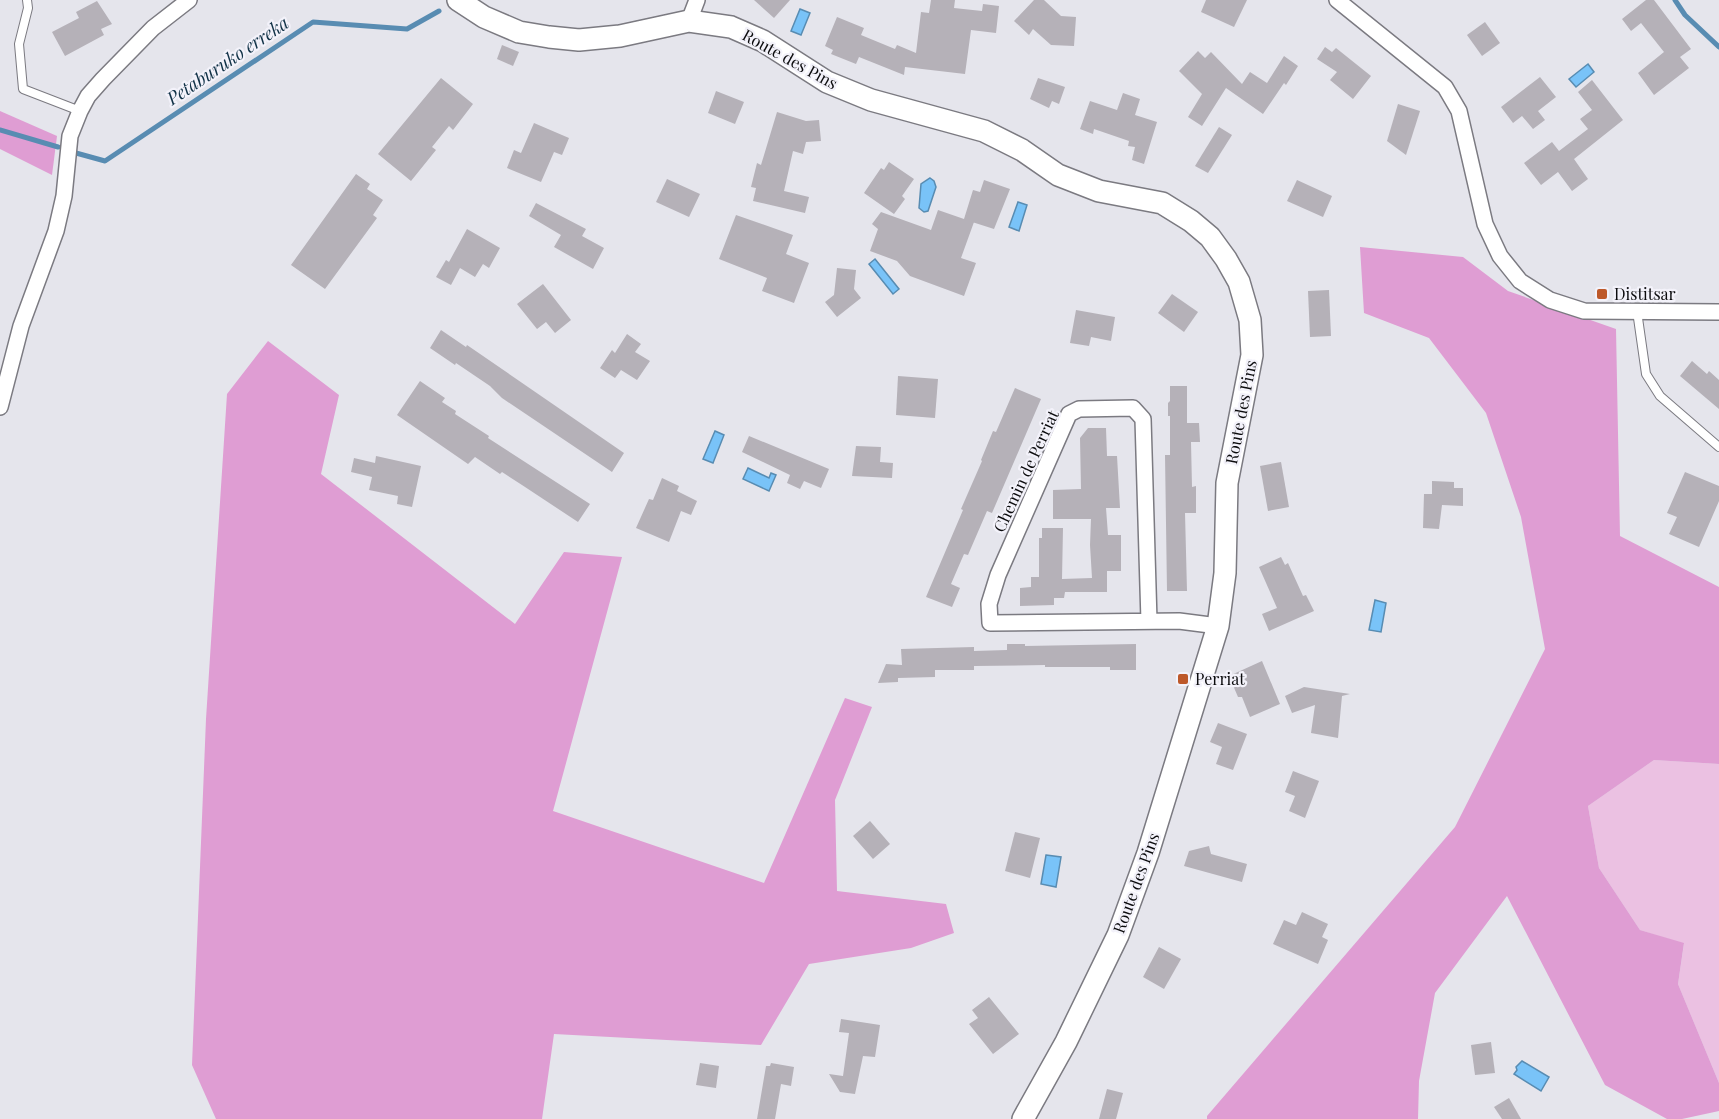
<svg xmlns="http://www.w3.org/2000/svg" width="1719" height="1119" viewBox="0 0 1719 1119" font-family="'Playfair Display',serif">
  <style>
    .green { fill: #ebc1e2 }
    .forest { fill: #df9dd3 }
    .water { fill: #79c3f8; stroke: #588cb2; stroke-width: 1.5 }
    .lines { fill: none; stroke-linecap: round; stroke-linejoin: round }
    .stream { stroke: #588cb2; stroke-width: 5 }
    .building { fill: #b5b1b8 }
    .lane-casing { stroke: #7b7a81; stroke-width: 10 }
    .street-casing { stroke: #7b7a81; stroke-width: 18 }
    .secondary-casing { stroke: #7b7a81; stroke-width: 24 }
    .lane { stroke: #fff; stroke-width: 8 }
    .street { stroke: #fff; stroke-width: 15 }
    .secondary { stroke: #fff; stroke-width: 21 }
    .poi-dot { fill: #bd5829; stroke: #f3f2fa; stroke-width: 2 }
    .labels { text-anchor: middle; stroke-width: 4.5; stroke-linejoin: round; paint-order: stroke }
    .street-label { font-size: 16px; fill: #0b0b0d; stroke: #f3f2fa }
    .poi-label { font-size: 16px; fill: #0b0b0d; stroke: #f3f2fa; text-anchor: start }
    .water-label { font-size: 18px; font-style: italic; fill: #103146; stroke: #f3f2fa }
  </style>
  <rect width="100%" height="100%" fill="#e5e5ec"/>
  <path class="green" d="M 1654,760 L 1719,764 L 1719,1083 L 1678,984 L 1684,944 L 1640,930 L 1599,868 L 1588,806 Z"/>
  <g class="forest">
    <path d="M 0,111 L 57,136 L 52,175 L 0,149 Z"/>
    <path d="M 1360,247 L 1463,257 L 1508,291 L 1616,329 L 1620,536 L 1719,587 L 1719,764 L 1654,760 L 1588,806 L 1599,868 L 1640,930 L 1684,943 L 1678,984 L 1719,1083 L 1719,1111 L 1682,1119 L 1667,1119 L 1605,1085 L 1507,896 L 1435,993 L 1419,1081 L 1418,1119 L 1207,1119 L 1207,1116 L 1455,827 L 1545,649 L 1521,517 L 1486,413 L 1429,338 L 1364,313 Z"/>
    <path d="M 268,341 L 339,395 L 321,474 L 515,624 L 564,552 L 622,557 L 553,811 L 764,883 L 845,698 L 872,707 L 835,800 L 837,891 L 946,904 L 954,933 L 911,948 L 809,964 L 761,1045 L 554,1034 L 542,1119 L 216,1119 L 192,1065 L 206,719 L 227,394 Z"/>
  </g>
  <g class="water">
    <path d="M 800,9 L 810,13 L 801,35 L 791,31 Z"/>
    <path d="M 1588,64 L 1594,72 L 1576,87 L 1569,79 Z"/>
    <path d="M 930,178 L 934,181 L 936,187 L 928,211 L 924,212 L 919,208 L 921,184 Z"/>
    <path d="M 1018,202 L 1027,205 L 1019,231 L 1009,227 Z"/>
    <path d="M 875,259 L 899,289 L 893,294 L 869,264 Z"/>
    <path d="M 715,431 L 724,435 L 713,463 L 703,459 Z"/>
    <path d="M 748,468 L 769,478 L 771,473 L 776,475 L 769,491 L 743,479 Z"/>
    <path d="M 1375,600 L 1386,603 L 1381,632 L 1369,630 Z"/>
    <path d="M 1046,855 L 1061,857 L 1056,887 L 1041,884 Z"/>
    <path d="M 1522,1061 L 1549,1077 L 1541,1091 L 1514,1074 L 1517,1070 L 1516,1067 Z"/>
  </g>
  <g class="lines">
    <g class="stream">
      <path d="M 1675,0 L 1685,15 L 1719,47"/>
      <path d="M 0,130 L 58,147"/>
      <path d="M 76,153 L 105,161 L 313,22 L 407,29 L 439,11"/>
    </g>
  </g>
  <g class="building">
    <path d="M 754,0 L 790,0 L 774,18 Z"/>
    <path d="M 931,0 L 955,0 L 954,8 L 982,11 L 983,4 L 999,6 L 996,33 L 971,30 L 965,74 L 905,67 L 904,75 L 859,57 L 856,64 L 831,54 L 833,50 L 825,46 L 837,17 L 864,28 L 861,35 L 895,49 L 897,45 L 916,53 L 921,12 L 929,13 Z"/>
    <path d="M 1034,0 L 1044,0 L 1061,16 L 1076,17 L 1074,46 L 1051,45 L 1033,29 L 1029,35 L 1014,21 Z"/>
    <path d="M 1206,0 L 1247,0 L 1234,27 L 1201,12 Z"/>
    <path d="M 1646,0 L 1654,0 L 1691,49 L 1680,57 L 1689,68 L 1654,95 L 1638,73 L 1664,52 L 1641,23 L 1631,31 L 1622,19 Z"/>
    <path d="M 97,1 L 112,24 L 101,29 L 104,35 L 65,56 L 52,32 L 79,18 L 76,12 Z"/>
    <path d="M 1485,22 L 1500,43 L 1482,56 L 1467,35 Z"/>
    <path d="M 502,45 L 519,52 L 513,66 L 497,59 Z"/>
    <path d="M 1325,47 L 1332,52 L 1336,48 L 1371,76 L 1353,99 L 1330,80 L 1337,72 L 1317,59 Z"/>
    <path d="M 1198,51 L 1205,58 L 1211,52 L 1242,84 L 1250,72 L 1267,83 L 1284,56 L 1298,66 L 1286,85 L 1284,83 L 1263,114 L 1226,88 L 1202,126 L 1188,117 L 1202,94 L 1179,71 Z"/>
    <path d="M 1540,77 L 1556,97 L 1538,111 L 1545,120 L 1533,129 L 1522,116 L 1513,123 L 1501,107 Z"/>
    <path d="M 441,78 L 473,104 L 453,130 L 449,126 L 432,147 L 436,150 L 411,181 L 378,154 Z"/>
    <path d="M 1038,78 L 1065,87 L 1059,104 L 1052,101 L 1049,108 L 1030,99 Z"/>
    <path d="M 1592,80 L 1623,120 L 1574,159 L 1588,179 L 1572,191 L 1558,172 L 1541,185 L 1524,163 L 1552,142 L 1559,151 L 1588,129 L 1580,119 L 1592,110 L 1578,92 Z"/>
    <path d="M 716,91 L 744,102 L 735,124 L 708,113 Z"/>
    <path d="M 1123,93 L 1140,99 L 1135,115 L 1157,122 L 1144,164 L 1132,160 L 1135,147 L 1128,146 L 1129,141 L 1094,129 L 1093,134 L 1080,129 L 1090,101 L 1117,110 Z"/>
    <path d="M 1398,104 L 1420,111 L 1406,155 L 1387,141 Z"/>
    <path d="M 777,112 L 806,121 L 819,120 L 821,141 L 806,142 L 803,154 L 793,151 L 784,191 L 809,197 L 805,213 L 753,201 L 756,188 L 751,187 L 757,163 L 761,165 Z"/>
    <path d="M 534,123 L 569,138 L 562,155 L 554,152 L 541,182 L 507,168 L 514,150 L 521,153 Z"/>
    <path d="M 1219,127 L 1232,135 L 1208,173 L 1195,166 Z"/>
    <path d="M 889,162 L 914,179 L 902,196 L 905,199 L 894,214 L 864,193 L 881,168 L 884,170 Z"/>
    <path d="M 356,174 L 370,184 L 367,189 L 383,200 L 373,215 L 377,218 L 325,289 L 291,265 Z"/>
    <path d="M 667,179 L 700,194 L 689,217 L 656,202 Z"/>
    <path d="M 984,180 L 1010,189 L 994,229 L 969,221 L 974,222 L 961,258 L 976,263 L 964,296 L 910,276 L 897,261 L 870,251 L 878,229 L 872,224 L 881,212 L 931,230 L 938,210 L 964,219 L 973,190 L 980,192 Z"/>
    <path d="M 1297,180 L 1332,196 L 1323,217 L 1287,201 Z"/>
    <path d="M 536,203 L 586,229 L 582,236 L 604,248 L 593,269 L 554,247 L 561,235 L 529,216 Z"/>
    <path d="M 736,215 L 793,235 L 786,254 L 809,263 L 794,303 L 762,291 L 767,278 L 719,259 Z"/>
    <path d="M 467,229 L 500,248 L 489,268 L 483,264 L 475,277 L 460,268 L 451,285 L 436,277 L 446,260 L 449,262 Z"/>
    <path d="M 837,268 L 856,270 L 854,289 L 861,298 L 837,317 L 825,302 L 834,295 Z"/>
    <path d="M 543,284 L 571,320 L 555,333 L 546,322 L 537,329 L 517,304 Z"/>
    <path d="M 1329,290 L 1331,336 L 1310,337 L 1308,291 Z"/>
    <path d="M 1172,294 L 1198,312 L 1184,332 L 1158,313 Z"/>
    <path d="M 1076,310 L 1115,317 L 1111,341 L 1091,337 L 1089,346 L 1070,343 Z"/>
    <path d="M 441,330 L 466,347 L 467,345 L 624,453 L 612,472 L 502,398 L 490,386 L 456,363 L 455,365 L 430,348 Z"/>
    <path d="M 627,334 L 641,344 L 635,352 L 650,361 L 637,380 L 621,370 L 615,378 L 600,368 L 612,350 L 615,353 Z"/>
    <path d="M 1692,361 L 1707,374 L 1709,371 L 1719,380 L 1719,409 L 1680,376 Z"/>
    <path d="M 898,376 L 938,379 L 935,418 L 896,415 Z"/>
    <path d="M 420,381 L 445,398 L 442,402 L 456,411 L 455,414 L 489,436 L 488,438 L 590,504 L 578,522 L 522,485 L 502,472 L 500,474 L 475,457 L 468,464 L 397,415 Z"/>
    <path d="M 1170,386 L 1187,386 L 1187,423 L 1199,423 L 1200,442 L 1191,442 L 1192,487 L 1196,486 L 1196,513 L 1185,513 L 1187,591 L 1167,591 L 1165,455 L 1170,455 L 1170,416 L 1168,416 L 1168,403 L 1170,401 Z"/>
    <path d="M 1015,388 L 1041,399 L 992,513 L 987,511 L 968,555 L 964,554 L 951,584 L 960,588 L 952,607 L 926,597 L 963,510 L 961,509 L 982,461 L 981,460 L 993,431 L 996,432 Z"/>
    <path d="M 1088,428 L 1106,428 L 1107,456 L 1117,456 L 1120,508 L 1106,508 L 1108,535 L 1121,535 L 1121,571 L 1107,571 L 1107,592 L 1065,592 L 1064,598 L 1054,598 L 1054,605 L 1020,606 L 1020,588 L 1031,587 L 1031,577 L 1039,577 L 1039,538 L 1042,538 L 1042,528 L 1063,528 L 1062,579 L 1092,578 L 1090,545 L 1091,519 L 1053,519 L 1053,490 L 1081,489 L 1080,438 Z"/>
    <path d="M 749,436 L 829,469 L 821,488 L 804,481 L 800,489 L 787,483 L 790,475 L 742,452 Z"/>
    <path d="M 856,446 L 881,447 L 880,462 L 893,463 L 892,478 L 852,476 Z"/>
    <path d="M 376,456 L 421,466 L 412,507 L 397,504 L 398,496 L 369,490 L 372,477 L 351,472 L 354,458 L 375,463 Z"/>
    <path d="M 1281,462 L 1289,507 L 1268,511 L 1260,466 Z"/>
    <path d="M 1685,472 L 1719,486 L 1719,501 L 1699,547 L 1669,534 L 1677,517 L 1667,513 Z"/>
    <path d="M 662,478 L 679,486 L 677,491 L 697,501 L 691,515 L 681,511 L 669,542 L 636,528 L 649,499 L 653,500 Z"/>
    <path d="M 1432,481 L 1454,482 L 1454,488 L 1463,488 L 1463,506 L 1442,505 L 1439,529 L 1423,528 L 1424,494 L 1432,494 Z"/>
    <path d="M 1281,557 L 1285,565 L 1288,563 L 1303,596 L 1306,595 L 1314,611 L 1269,631 L 1262,614 L 1277,608 L 1259,567 Z"/>
    <path d="M 1007,644 L 1025,644 L 1025,646 L 1136,644 L 1136,670 L 1110,670 L 1110,667 L 1045,667 L 1045,665 L 974,666 L 974,670 L 935,670 L 935,677 L 898,678 L 898,682 L 878,683 L 886,664 L 902,665 L 901,649 L 974,647 L 974,651 L 1007,650 Z"/>
    <path d="M 1262,661 L 1280,704 L 1250,717 L 1242,697 L 1238,697 L 1229,676 Z"/>
    <path d="M 1304,687 L 1350,694 L 1342,696 L 1338,738 L 1311,733 L 1315,705 L 1292,713 L 1285,696 Z"/>
    <path d="M 1218,723 L 1247,734 L 1233,770 L 1216,764 L 1222,747 L 1210,742 Z"/>
    <path d="M 1293,771 L 1319,781 L 1305,818 L 1289,811 L 1295,796 L 1285,792 Z"/>
    <path d="M 870,821 L 890,844 L 873,859 L 853,836 Z"/>
    <path d="M 1015,832 L 1040,838 L 1030,878 L 1005,871 Z"/>
    <path d="M 1209,846 L 1211,854 L 1247,864 L 1242,882 L 1184,866 L 1189,851 Z"/>
    <path d="M 1302,912 L 1328,924 L 1322,937 L 1328,940 L 1318,964 L 1273,944 L 1284,920 L 1296,925 Z"/>
    <path d="M 1159,947 L 1181,959 L 1164,989 L 1143,977 Z"/>
    <path d="M 989,997 L 1019,1034 L 993,1054 L 969,1024 L 978,1018 L 972,1010 Z"/>
    <path d="M 841,1019 L 880,1025 L 875,1057 L 863,1056 L 855,1094 L 840,1092 L 829,1074 L 843,1076 L 849,1033 L 839,1032 Z"/>
    <path d="M 1491,1042 L 1495,1073 L 1475,1075 L 1471,1045 Z"/>
    <path d="M 700,1063 L 719,1066 L 716,1088 L 696,1085 Z"/>
    <path d="M 771,1063 L 794,1067 L 791,1086 L 781,1084 L 775,1119 L 757,1119 L 766,1066 L 770,1066 Z"/>
    <path d="M 1107,1089 L 1123,1093 L 1116,1119 L 1099,1119 Z"/>
    <path d="M 1509,1098 L 1521,1119 L 1502,1119 L 1494,1107 Z"/>
  </g>
  <g class="lines">
    <g class="lane-casing">
      <g id="lane">
        <path d="M 27,0 L 28,8 L 19,44 L 23,89 L 80,111"/>
        <path d="M 1637,311 L 1646,374 L 1660,396 L 1719,447"/>
      </g>
    </g>
    <g class="street-casing">
      <g id="street">
        <path d="M 1337,0 L 1445,87 L 1459,111 L 1485,224 L 1500,256 L 1520,281 L 1550,300 L 1584,311 L 1719,312"/>
        <path d="M 689,21 L 697,0"/>
        <path d="M 0,407 L 21,326 L 56,231 L 64,196 L 70,136 L 80,111 L 88,96 L 103,79 L 153,28 L 189,0"/>
        <path d="M 1149,621 L 1143,419 L 1133,408 L 1079,409 L 1069,414 L 998,575 L 989,604 L 990,623 L 1179,621 L 1218,626"/>
      </g>
    </g>
    <g class="secondary-casing">
      <path id="secondary" d="M 458,0 L 484,17 L 519,32 L 549,37 L 579,40 L 620,36 L 689,21 L 731,27 L 763,41 L 827,82 L 871,100 L 984,131 L 1022,150 L 1058,175 L 1099,191 L 1162,203 L 1191,221 L 1210,237 L 1226,259 L 1239,282 L 1250,320 L 1252,355 L 1227,483 L 1225,573 L 1218,626 L 1148,853 L 1118,935 L 1066,1042 L 1023,1119"/>
    </g>
    <use href="#lane" class="lane"/>
    <use href="#street" class="street"/>
    <use href="#secondary" class="secondary"/>
  </g>
  <g class="poi-dot">
    <rect x="1596" y="288" width="12" height="12" rx="3"/>
    <rect x="1177" y="673" width="12" height="12" rx="3"/>
  </g>
  <g class="labels">
    <g class="street-label">
      <text transform="translate(790 59) rotate(29)" y="6">Route des Pins</text>
      <text transform="translate(1241 412) rotate(-79)" y="6">Route des Pins</text>
      <text transform="translate(1026 471) rotate(-65)" y="6">Chemin de Perriat</text>
      <text transform="translate(1136 883) rotate(-70)" y="6">Route des Pins</text>
    </g>
    <g class="poi-label">
      <text x="1614" y="300">Distitsar</text>
      <text x="1195" y="685">Perriat</text>
    </g>
    <g class="water-label">
      <text transform="translate(228 61) rotate(-34)" y="6">Petaburuko erreka</text>
    </g>
  </g>
</svg>
